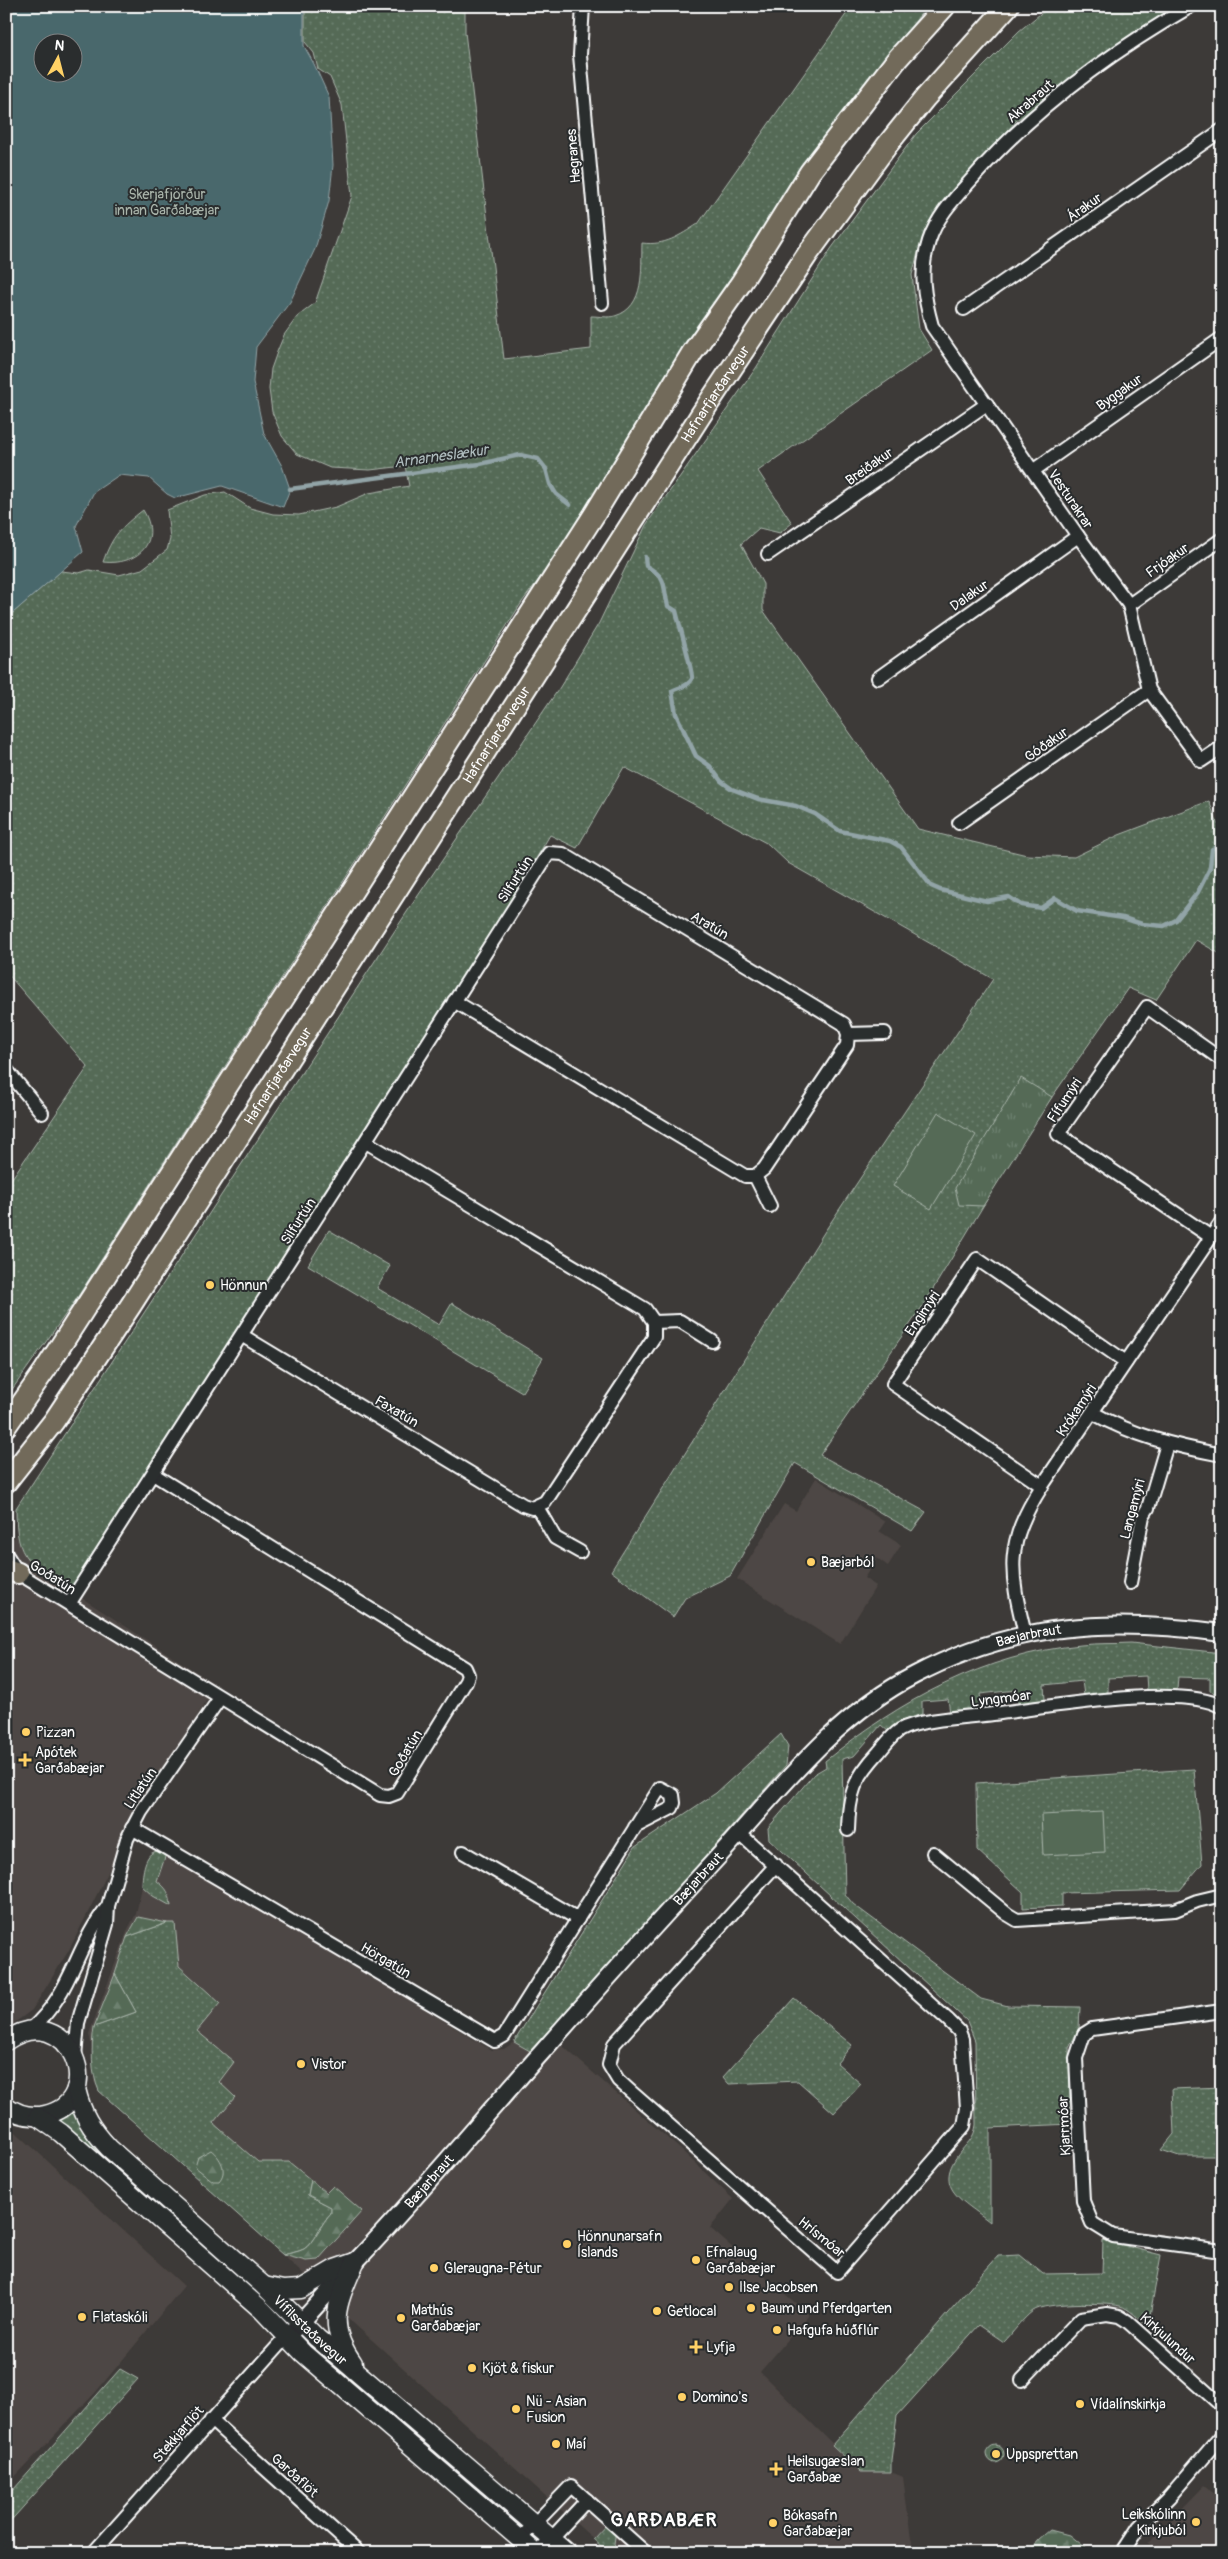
<svg xmlns="http://www.w3.org/2000/svg" width="1228" height="2559" viewBox="0 0 1228 2559" font-family="Pangolin,sans-serif">
  <style>
    .built { fill: #4e4744 }
    .grass { fill: url(#grass-dots); stroke: #aab5ab }
    .forest { fill: url(#forest-firs); stroke: #aab5ab }
    .park { fill: url(#park-tufts); stroke: #aab5ab }
    .pitch { fill: #556b57; stroke: #aab5ab }
    .water { fill: #4a686c; stroke: #92a4a7; fill-rule: evenodd }
    .lines { fill: none; stroke-linecap: round; stroke-linejoin: round }
    .stream { stroke: #92a4a7; stroke-width: 4.5 }
    .minor-casing { stroke: #fff; stroke-width: 16 }
    .tertiary-casing { stroke: #fff; stroke-width: 20 }
    .secondary-casing { stroke: #fff; stroke-width: 21 }
    .primary-casing { stroke: #fff; stroke-width: 24 }
    .minor { stroke: #2a2d2e; stroke-width: 12 }
    .tertiary { stroke: #2a2d2e; stroke-width: 16 }
    .secondary { stroke: #2a2d2e; stroke-width: 18 }
    .primary { stroke: #726b5a; stroke-width: 20 }
    .poi-dot { fill: #ffd166; stroke: #2a2d2e; stroke-width: 2 }
    .labels { text-anchor: middle; stroke-width: 4; stroke-linejoin: round; paint-order: stroke }
    .street-label { font-size: 14px; fill: #fff; stroke: #2a2d2e }
    .park-label { font-size: 14px; fill: #aab5ab; stroke: #2a2d2e }
    .poi-label { font-size: 14px; fill: #fff; stroke: #2a2d2e; text-anchor: start }
    .water-label { font-size: 15px; font-style: italic; fill: #aebbbd; stroke: #2a2d2e }
    .district-label { font-size: 19px; font-weight: bold; letter-spacing: 1px; fill: #fff; stroke: #2a2d2e }
  </style>
  <defs>
    <pattern id="grass-dots" width="8" height="8" patternUnits="userSpaceOnUse" patternTransform="scale(1.25)"><rect width="8" height="8" fill="#556b57"/><path d="M2 2h.1M6 6h.1" fill="none" stroke="#6e8170" stroke-width="1.8" stroke-linecap="round"/></pattern>
    <pattern id="forest-firs" width="22" height="20" patternUnits="userSpaceOnUse" patternTransform="scale(1.25)"><rect width="22" height="20" fill="#556b57"/><path d="M5 1l3.5 6h-7zM16 11l3.5 6h-7z" fill="#6e8170"/></pattern>
    <pattern id="park-tufts" width="24" height="20" patternUnits="userSpaceOnUse" patternTransform="scale(1.25)"><rect width="24" height="20" fill="#556b57"/><path d="M3 7l-1-3M5 7V3M7 7l1-3M15 17l-1-3M17 17v-4M19 17l1-3" fill="none" stroke="#6e8170"/></pattern>
  </defs>
  <rect width="100%" height="100%" fill="#3d3a38"/>
  <filter id="ink" filterUnits="userSpaceOnUse"><feTurbulence type="fractalNoise" baseFrequency=".02" numOctaves="2"/><feDisplacementMap in="SourceGraphic" scale="10" xChannelSelector="R" yChannelSelector="G"/><feConvolveMatrix kernelMatrix="1 2 1 2 8 2 1 2 1" color-interpolation-filters="sRGB"/></filter>
  <g filter="url(#ink)">
    <g class="built">
      <path d="M 816,1478 L 885,1522 L 879,1531 L 901,1545 L 888,1566 L 877,1558 L 864,1578 L 876,1586 L 840,1644 L 737,1579 L 784,1504 L 796,1511 Z"/>
      <path d="M 16,1535 L 23,1553 L 71,1591 L 216,1685 L 138,1813 L 69,1950 L 32,2010 L 10,2026 L 6,2022 L 6,1549 Z"/>
      <path d="M 167,1851 L 491,2050 L 504,2049 L 514,2042 L 530,2050 L 549,2034 L 680,2149 L 733,2199 L 710,2228 L 809,2315 L 760,2372 L 861,2472 L 891,2472 L 903,2477 L 911,2539 L 916,2553 L 609,2553 L 352,2322 L 283,2255 L 99,2091 L 94,2081 L 95,2062 L 89,2034 L 128,1929 L 136,1914 L 149,1855 L 154,1852 Z"/>
      <path d="M 6,2123 L 184,2286 L 95,2393 L 7,2485 Z"/>
      <path d="M 1204,2486 L 1222,2501 L 1222,2553 L 1160,2553 L 1149,2543 Z"/>
    </g>
    <g class="grass">
      <path d="M 305,6 L 465,6 L 465,32 L 504,359 L 591,349 L 591,316 C 599,316 608,318 615,316 C 646,307 641,268 642,243 C 665,246 679,236 698,224 L 852,6 L 927,6 L 812,154 L 608,472 L 562,548 L 522,602 L 75,1301 L 6,1398 L 6,1187 L 88,1067 L 6,972 L 6,616 L 14,612 L 61,571 L 79,573 L 89,570 L 119,575 L 142,569 L 167,550 L 170,539 L 167,510 L 205,495 L 225,492 L 250,508 L 273,514 L 299,515 L 336,507 L 369,493 L 409,486 L 405,466 L 370,470 L 330,468 L 297,454 L 282,436 L 272,412 L 269,389 L 271,369 L 277,352 L 284,335 L 297,317 L 315,303 L 352,196 L 342,105 L 330,77 L 318,69 L 314,53 L 305,42 Z"/>
      <path d="M 1050,6 L 1185,6 L 1131,35 L 1017,120 L 944,202 L 920,245 L 912,275 L 919,329 L 932,350 L 758,471 L 792,523 L 780,533 L 759,528 L 741,544 L 763,584 L 763,610 L 918,829 L 1027,855 L 1074,857 L 1119,835 L 1209,801 L 1218,825 L 1222,824 L 1222,955 L 1196,940 L 1156,1000 L 1128,988 L 1029,1130 L 924,1304 L 820,1455 L 926,1512 L 912,1531 L 795,1463 L 730,1576 L 685,1598 L 673,1617 L 611,1571 L 825,1231 L 993,979 L 788,863 L 768,844 L 624,767 L 577,848 L 550,835 L 470,970 L 71,1591 C 29,1563 16,1562 16,1508 L 409,909 L 560,687 L 599,623 L 646,525 L 756,368 L 831,249 L 916,134 L 1019,31 Z"/>
      <path d="M 143,510 C 163,543 136,566 103,562 C 112,536 121,527 143,510 Z"/>
      <path d="M 329,1230 L 390,1266 L 377,1288 L 439,1325 L 452,1303 L 543,1358 L 522,1392 L 308,1265 Z"/>
      <path d="M 1131,1643 L 1222,1653 L 1222,1696 L 1210,1691 L 1210,1678 L 1178,1677 L 1177,1690 L 1147,1690 L 1146,1676 L 1108,1678 L 1108,1692 L 1084,1695 L 1082,1681 L 1044,1685 L 1045,1700 L 1018,1703 L 1016,1690 L 980,1694 L 982,1708 L 950,1713 L 948,1699 L 922,1701 L 922,1714 L 904,1720 L 889,1732 L 881,1725 L 854,1756 L 842,1759 L 845,1894 L 853,1904 L 981,1999 L 1008,2006 L 1080,2007 L 1079,2028 L 1069,2048 L 1070,2124 L 990,2128 L 990,2222 C 963,2200 931,2188 961,2151 C 969,2141 974,2138 976,2125 L 975,2041 L 967,2021 L 769,1839 L 768,1828 L 814,1774 L 826,1767 L 825,1761 C 899,1701 985,1654 1081,1645 C 1098,1643 1114,1644 1131,1643 Z"/>
      <path d="M 781,1734 L 788,1746 L 786,1765 L 549,2034 L 530,2051 L 514,2042 L 635,1847 L 716,1793 Z"/>
      <path d="M 1194,1769 L 1202,1864 L 1180,1890 L 1062,1893 L 1062,1906 L 1023,1908 L 1023,1892 L 977,1850 L 976,1783 Z"/>
      <path d="M 167,1851 L 157,1881 C 167,1888 170,1894 171,1906 L 153,1896 L 142,1886 C 142,1877 144,1855 154,1852 C 158,1850 163,1851 167,1851 Z"/>
      <path d="M 167,1923 L 175,1923 L 179,1966 L 220,2003 L 197,2031 L 234,2062 L 219,2082 L 235,2097 L 213,2123 L 258,2162 L 289,2162 L 311,2180 L 308,2195 L 331,2207 L 331,2213 C 322,2222 313,2244 304,2249 C 298,2252 290,2253 283,2255 L 99,2091 C 91,2073 91,2047 94,2027 L 136,2012 L 115,1974 L 127,1937 Z"/>
      <path d="M 794,1998 L 852,2045 L 837,2063 L 861,2084 L 834,2113 L 798,2081 L 729,2084 L 723,2077 Z"/>
      <path d="M 1222,2087 L 1222,2156 L 1179,2156 L 1161,2150 L 1174,2134 L 1172,2089 Z"/>
      <path d="M 72,2111 L 75,2111 L 277,2309 L 57,2120 L 66,2117 Z"/>
      <path d="M 1103,2240 L 1161,2255 L 1148,2326 C 1140,2320 1129,2308 1120,2306 C 1103,2302 1046,2302 1033,2311 C 1022,2319 1013,2333 1004,2342 L 979,2325 L 897,2416 L 891,2460 L 891,2472 L 861,2472 L 832,2445 L 998,2256 L 1020,2255 L 1043,2274 L 1102,2273 Z"/>
      <path d="M 120,2369 L 138,2379 L 6,2526 L 6,2498 Z"/>
      <circle cx="995" cy="2454" r="9"/>
      <path d="M 607,2524 L 616,2530 L 614,2544 L 623,2553 L 609,2553 L 593,2539 Z"/>
    </g>
    <g class="forest">
      <path d="M 138,1917 L 167,1923 L 127,1937 Z"/>
      <path d="M 115,1974 L 136,2012 L 94,2027 Z"/>
      <path d="M 211,2150 C 221,2158 228,2171 219,2181 L 213,2181 L 195,2167 L 198,2157 Z"/>
      <path d="M 311,2180 L 326,2193 L 333,2186 L 362,2211 L 318,2260 L 306,2261 L 283,2255 C 290,2253 298,2252 304,2249 C 313,2244 322,2222 331,2213 L 331,2207 L 308,2195 Z"/>
      <path d="M 1050,2530 L 1069,2535 L 1091,2553 L 1027,2553 L 1038,2540 Z"/>
    </g>
    <path class="park" d="M 1021,1078 L 1052,1097 L 983,1206 L 959,1205 L 955,1188 Z"/>
    <g class="pitch">
      <path d="M 938,1112 L 976,1135 L 931,1209 L 893,1186 Z"/>
      <path d="M 1103,1812 L 1105,1852 L 1043,1855 L 1041,1815 Z"/>
    </g>
    <path class="water" d="M 6,6 L 304,6 L 304,46 L 314,64 L 329,97 L 333,165 L 329,201 L 315,249 L 290,302 L 256,347 L 253,382 L 264,434 L 282,466 L 290,489 L 283,507 L 222,486 L 175,498 L 167,494 L 149,478 L 119,475 L 94,492 L 76,526 L 83,552 L 14,612 L 6,616 ZM 42,42 L 72,42 L 72,72 L 42,72 Z"/>
    <g class="lines">
      <g class="stream">
        <path d="M 290,489 L 480,464 L 520,455 L 538,459 L 546,469 L 550,484 L 556,494 L 570,505"/>
        <path d="M 645,557 L 646,566 C 669,579 662,585 668,606 L 676,611 C 678,620 694,675 692,679 C 688,687 679,687 672,691 L 676,714 L 696,756 L 710,766 L 721,781 L 732,789 L 758,799 L 796,806 L 815,814 L 840,831 L 890,841 L 901,847 L 931,886 L 940,890 L 987,901 L 1009,897 L 1021,905 L 1041,908 L 1055,898 L 1077,911 L 1123,918 L 1142,924 L 1164,926 L 1176,920 L 1198,892 L 1210,868 L 1212,849 L 1222,845"/>
      </g>
      <g class="minor-casing">
        <g id="minor">
          <path d="M 583,6 L 580,55 L 602,303"/>
          <path d="M 1191,6 C 1109,53 1034,108 972,179 C 955,198 937,216 929,241 C 919,271 924,297 932,326 L 1078,536 L 1129,605 L 1149,690 L 1201,761 L 1222,747"/>
          <path d="M 964,309 L 1222,130"/>
          <path d="M 1034,470 L 1222,338"/>
          <path d="M 768,554 L 987,404"/>
          <path d="M 1129,605 L 1222,539"/>
          <path d="M 878,678 L 1078,536"/>
          <path d="M 959,823 L 1149,690"/>
          <path d="M 848,1034 L 885,1033"/>
          <path d="M 6,1069 L 42,1113"/>
          <path d="M 755,1176 L 770,1206"/>
          <path d="M 1211,1237 L 1058,1134 L 1147,1007 L 1222,1060"/>
          <path d="M 654,1322 L 680,1321 L 712,1341"/>
          <path d="M 243,1336 L 523,1505 L 532,1508 L 545,1502 L 654,1337 L 654,1322 L 645,1309 L 366,1142"/>
          <path d="M 1093,1413 C 1134,1436 1175,1446 1222,1455"/>
          <path d="M 1042,1486 L 893,1384 L 977,1259 L 1126,1362"/>
          <path d="M 537,1507 L 555,1538 L 580,1552"/>
          <path d="M 6,1554 L 18,1573 L 380,1795 L 389,1796 L 397,1793 L 466,1681 L 468,1675 L 465,1668 L 153,1474"/>
          <path d="M 1130,1583 L 1143,1516 L 1148,1508 L 1167,1444"/>
          <path d="M 69,1604 C 230,1355 389,1103 549,853 L 563,854 L 844,1024 L 848,1034 L 847,1045 L 764,1169 L 755,1176 L 745,1176 L 454,1001"/>
          <path d="M 1025,1634 C 1009,1569 1005,1544 1042,1486 L 1222,1221"/>
          <path d="M 132,1828 L 495,2041 L 504,2036 L 660,1788 L 673,1795 L 674,1803 L 672,1808 L 635,1827"/>
          <path d="M 848,1830 C 849,1793 854,1779 879,1752 C 885,1745 892,1735 900,1730 C 919,1719 970,1717 993,1714 C 1042,1708 1182,1683 1222,1707"/>
          <path d="M 739,1833 L 948,2020 L 959,2031 L 962,2039 L 967,2108 L 964,2126 L 837,2272 L 629,2090 L 618,2080 L 609,2065 L 614,2044 L 776,1865"/>
          <path d="M 463,1852 L 578,1919"/>
          <path d="M 933,1853 L 1007,1914 L 1017,1920 L 1175,1910 L 1197,1901 L 1222,1895"/>
          <path d="M 1222,2011 L 1092,2029 L 1084,2034 L 1076,2058 L 1083,2201 L 1092,2223 L 1113,2236 L 1222,2251"/>
          <path d="M 30,2030 C 73,1993 74,1948 108,1906"/>
          <path d="M 75,2057 L 78,2023 L 107,1924 L 108,1906 L 127,1839 L 141,1812 L 220,1698"/>
          <path d="M 1022,2380 L 1081,2318 L 1107,2314 L 1119,2316 L 1127,2321 L 1222,2406"/>
          <path d="M 211,2420 L 359,2553"/>
          <path d="M 520,2539 L 571,2486 L 646,2553"/>
          <path d="M 93,2553 L 287,2336"/>
          <path d="M 538,2553 L 587,2500"/>
          <path d="M 1122,2553 L 1139,2527 L 1169,2497 L 1222,2435"/>
        </g>
      </g>
      <g class="tertiary-casing">
        <g id="tertiary">
          <path id="s1" d="M 287,2336 C 313,2312 334,2284 358,2259 C 422,2192 481,2120 543,2051 C 600,1986 658,1922 717,1858 C 778,1792 833,1717 915,1675 C 1016,1622 1111,1618 1222,1633"/>
        </g>
      </g>
      <g class="secondary-casing">
        <g id="secondary">
          <path d="M 6,2041 C 69,1997 110,2101 45,2115 C 31,2118 18,2115 6,2106"/>
          <path id="s2" d="M 76,2089 C 82,2114 91,2129 109,2148 L 264,2286 L 317,2338 L 568,2553"/>
          <path d="M 38,2117 L 61,2133 L 262,2310 L 303,2353 L 536,2553"/>
          <path d="M 264,2286 L 283,2290 L 301,2289 L 335,2269 L 355,2262"/>
          <path d="M 353,2363 C 325,2324 338,2302 355,2262"/>
        </g>
      </g>
      <g class="primary-casing">
        <g id="primary">
          <path d="M 6,1426 L 45,1370 L 594,515 L 692,353 L 741,283 L 810,172 L 898,58 L 945,6"/>
          <path id="s3" d="M 6,1482 L 54,1421 L 131,1305 L 702,413 L 807,255 L 888,144 L 925,98 L 1008,6"/>
          <path d="M 6,1569 L 18,1573"/>
        </g>
      </g>
      <use href="#minor" class="minor"/>
      <use href="#tertiary" class="tertiary"/>
      <use href="#secondary" class="secondary"/>
      <use href="#primary" class="primary"/>
    </g>
  </g>
  <g class="poi-dot">
    <circle cx="210" cy="1285" r="5"/>
    <circle cx="811" cy="1562" r="5"/>
    <circle cx="26" cy="1732" r="5"/>
    <path d="M22.5 1752.5h5v5h5v5h-5v5h-5v-5h-5v-5h5z"/>
    <circle cx="301" cy="2064" r="5"/>
    <circle cx="567" cy="2244" r="5"/>
    <circle cx="696" cy="2260" r="5"/>
    <circle cx="434" cy="2268" r="5"/>
    <circle cx="729" cy="2287" r="5"/>
    <circle cx="751" cy="2308" r="5"/>
    <circle cx="657" cy="2311" r="5"/>
    <circle cx="82" cy="2317" r="5"/>
    <circle cx="401" cy="2318" r="5"/>
    <circle cx="777" cy="2330" r="5"/>
    <path d="M693.5 2339.5h5v5h5v5h-5v5h-5v-5h-5v-5h5z"/>
    <circle cx="472" cy="2368" r="5"/>
    <circle cx="682" cy="2397" r="5"/>
    <circle cx="1080" cy="2404" r="5"/>
    <circle cx="516" cy="2409" r="5"/>
    <circle cx="556" cy="2444" r="5"/>
    <circle cx="996" cy="2454" r="5"/>
    <path d="M773.5 2461.5h5v5h5v5h-5v5h-5v-5h-5v-5h5z"/>
    <circle cx="1196" cy="2522" r="5"/>
    <circle cx="773" cy="2523" r="5"/>
  </g>
  <g class="labels">
    <g class="street-label">
      <text transform="translate(1030 101) rotate(-41)" y="5">Akrabraut</text>
      <text transform="translate(573 156) rotate(-95)" y="5">Hegranes</text>
      <text transform="translate(1084 207) rotate(-35)" y="5">Árakur</text>
      <text transform="translate(1119 392) rotate(-35)" y="5">Byggakur</text>
      <text dy="5" stroke="none"><textPath href="#s3" startOffset="1299">Hafnarfjarðarvegur</textPath></text>
      <text transform="translate(869 466) rotate(-35)" y="5">Breiðakur</text>
      <text transform="translate(1071 499) rotate(56)" y="5">Vesturakrar</text>
      <text transform="translate(1167 560) rotate(-35)" y="5">Frjóakur</text>
      <text transform="translate(969 595) rotate(-35)" y="5">Dalakur</text>
      <text dy="5" stroke="none"><textPath href="#s3" startOffset="894">Hafnarfjarðarvegur</textPath></text>
      <text transform="translate(1046 744) rotate(-35)" y="5">Góðakur</text>
      <text transform="translate(515 879) rotate(-57)" y="5">Silfurtún</text>
      <text transform="translate(710 925) rotate(31)" y="5">Aratún</text>
      <text dy="5" stroke="none"><textPath href="#s3" startOffset="489">Hafnarfjarðarvegur</textPath></text>
      <text transform="translate(1064 1100) rotate(-56)" y="5">Fífumýri</text>
      <text transform="translate(298 1221) rotate(-57)" y="5">Silfurtún</text>
      <text transform="translate(922 1313) rotate(-56)" y="5">Engimýri</text>
      <text transform="translate(1076 1410) rotate(-56)" y="5">Krókamýri</text>
      <text transform="translate(397 1411) rotate(31)" y="5">Faxatún</text>
      <text transform="translate(1132 1509) rotate(-75)" y="5">Langamýri</text>
      <text transform="translate(53 1577) rotate(32)" y="5">Goðatún</text>
      <text dy="5" stroke="none"><textPath href="#s1" startOffset="1035">Bæjarbraut</textPath></text>
      <text transform="translate(1001 1698) rotate(-7)" y="5">Lyngmóar</text>
      <text transform="translate(405 1753) rotate(-59)" y="5">Goðatún</text>
      <text transform="translate(140 1788) rotate(-56)" y="5">Litlatún</text>
      <text dy="5" stroke="none"><textPath href="#s1" startOffset="615">Bæjarbraut</textPath></text>
      <text transform="translate(386 1960) rotate(31)" y="5">Hörgatún</text>
      <text transform="translate(1064 2126) rotate(-93)" y="5">Kjarrmóar</text>
      <text dy="5" stroke="none"><textPath href="#s1" startOffset="210">Bæjarbraut</textPath></text>
      <text transform="translate(822 2237) rotate(39)" y="5">Hrísmóar</text>
      <text dy="5" stroke="none"><textPath href="#s2" startOffset="340">Vífilsstaðavegur</textPath></text>
      <text transform="translate(1168 2338) rotate(42)" y="5">Kirkjulundur</text>
      <text transform="translate(178 2434) rotate(-49)" y="5">Stekkjarflöt</text>
      <text transform="translate(295 2475) rotate(42)" y="5">Garðaflöt</text>
    </g>
    <g class="park-label">
      <text x="167" y="199">Skerjafjörður<tspan x="167" dy="16">innan Garðabæjar</tspan></text>
    </g>
    <g class="poi-label">
      <text x="220" y="1290">Hönnun</text>
      <text x="821" y="1567">Bæjarból</text>
      <text x="36" y="1737">Pizzan</text>
      <text x="35" y="1757">Apótek<tspan x="35" dy="16">Garðabæjar</tspan></text>
      <text x="311" y="2069">Vistor</text>
      <text x="577" y="2241">Hönnunarsafn<tspan x="577" dy="16">Íslands</tspan></text>
      <text x="706" y="2257">Efnalaug<tspan x="706" dy="16">Garðabæjar</tspan></text>
      <text x="444" y="2273">Gleraugna-Pétur</text>
      <text x="739" y="2292">Ilse Jacobsen</text>
      <text x="761" y="2313">Baum und Pferdgarten</text>
      <text x="411" y="2315">Mathús<tspan x="411" dy="16">Garðabæjar</tspan></text>
      <text x="667" y="2316">Getlocal</text>
      <text x="92" y="2322">Flataskóli</text>
      <text x="787" y="2335">Hafgufa húðflúr</text>
      <text x="706" y="2352">Lyfja</text>
      <text x="482" y="2373">Kjöt &amp; fiskur</text>
      <text x="692" y="2402">Domino's</text>
      <text x="526" y="2406">Nü - Asian<tspan x="526" dy="16">Fusion</tspan></text>
      <text x="1090" y="2409">Vídalínskirkja</text>
      <text x="566" y="2449">Maí</text>
      <text x="1006" y="2459">Uppsprettan</text>
      <text x="787" y="2466">Heilsugæslan<tspan x="787" dy="16">Garðabæ</tspan></text>
      <text x="1186" y="2519" text-anchor="end">Leikskólinn<tspan x="1186" dy="16">Kirkjuból</tspan></text>
      <text x="783" y="2520">Bókasafn<tspan x="783" dy="16">Garðabæjar</tspan></text>
    </g>
    <g class="water-label">
      <text transform="translate(441 456) rotate(-8)" y="5">Arnarneslækur</text>
    </g>
    <g class="district-label">
      <text x="664" y="2526">GARÐABÆR</text>
    </g>
  </g>
  <rect width="1228" height="2559" fill="none" stroke="#2a2d2e" stroke-width="25"/>
  <rect x="12" y="12" width="1203" height="2534" fill="none" stroke="#fff" stroke-width="2" filter="url(#ink)"/>
  <g transform="translate(58 58) rotate(7)"><circle r="24" fill="#2a2d2e" stroke="#7f8182"/>
  <path d="M0-4L9 19L0 12L-9 19Z" fill="#ffd166"/>
  <text y="-8" font-size="14" font-weight="bold" text-anchor="middle" fill="#ffffff">N</text>
  </g>
</svg>
